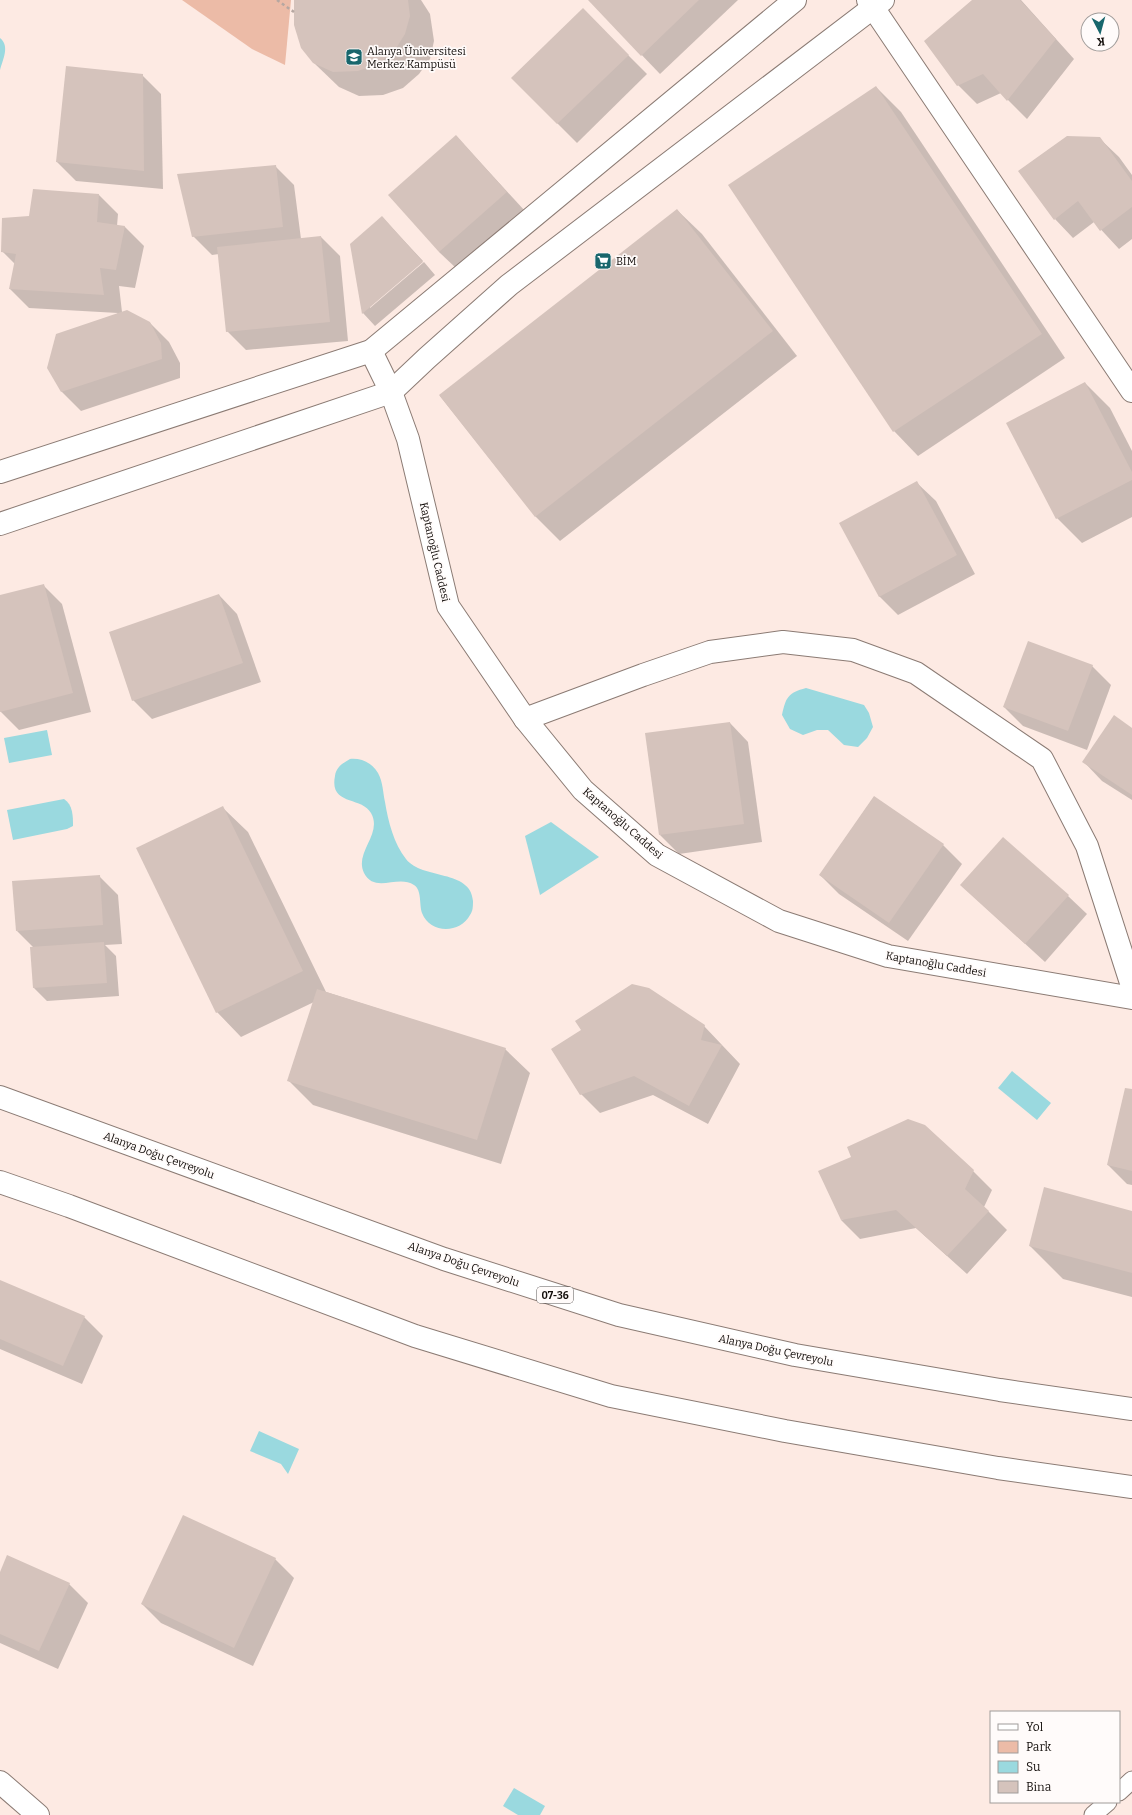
<svg xmlns="http://www.w3.org/2000/svg" width="1132" height="1815" viewBox="0 0 1132 1815" font-family="Bitter,serif">
  <style>
    .green { fill: #ecbba7 }
    .water { fill: #9ad9df }
    .shadow { fill: #0003 }
    .building { fill: #d5c3bc }
    .lines { fill: none; stroke-linecap: round; stroke-linejoin: round }
    .lane-casing { stroke: #8b7b74; stroke-width: 19 }
    .street-casing { stroke: #8b7b74; stroke-width: 24 }
    .highway-casing { stroke: #8b7b74; stroke-width: 24 }
    .path { stroke: #b6a7a1; stroke-width: 2.5; stroke-dasharray: 3 3; stroke-linecap: butt }
    .lane { stroke: #fff; stroke-width: 17 }
    .street { stroke: #fff; stroke-width: 22 }
    .highway { stroke: #fff; stroke-width: 22 }
    .labels { text-anchor: middle; stroke-width: 3.5; stroke-linejoin: round; paint-order: stroke }
    .shield { fill: #fffbfa; stroke: #595452; stroke-width: 1 }
    .shield-label { font-size: 10px; font-weight: bold; fill: #120d0a }
    .poi-label { font-size: 11px; fill: #120d0a; stroke: #fffbfa; text-anchor: start }
    .street-label { font-size: 11px; fill: #120d0a; stroke: #fffbfa }
  </style>
  <rect width="100%" height="100%" fill="#fdeae3"/>
  <path class="green" d="M 182,0 L 291,0 L 285,65 L 252,49 Z"/>
  <g class="water">
    <path d="M 0,38 C 10,46 3,59 0,70 Z"/>
    <path d="M 806,688 L 864,705 L 869,713 L 873,727 L 867,738 L 858,747 L 844,745 L 828,730 L 817,730 L 803,735 L 790,729 L 782,715 C 786,697 788,693 806,688 Z"/>
    <path d="M 47,730 L 52,755 L 9,763 L 4,738 Z"/>
    <path d="M 350,759 C 362,758 372,763 378,773 C 383,782 383,793 385,802 C 388,821 394,844 406,859 C 422,880 471,869 473,901 C 473,906 473,911 470,915 C 460,934 430,934 422,913 C 419,904 422,890 414,885 C 398,874 375,894 364,873 C 354,852 383,834 371,813 C 362,796 329,806 335,776 C 336,767 343,763 350,759 Z"/>
    <path d="M 64,799 C 73,805 73,816 73,826 L 67,829 L 13,840 L 7,810 Z"/>
    <path d="M 551,822 L 599,857 L 540,895 L 525,836 Z"/>
    <path d="M 1012,1071 L 1051,1103 L 1037,1120 L 998,1088 Z"/>
    <path d="M 259,1431 L 299,1449 L 288,1474 L 281,1464 L 250,1451 Z"/>
    <path d="M 514,1788 L 545,1806 L 540,1815 L 518,1815 L 503,1806 Z"/>
  </g>
  <g class="shadow">
    <path d="M 295,0 L 421,0 L 430,14 L 434,41 L 430,59 L 419,74 L 403,88 L 383,95 L 359,96 L 339,87 L 314,63 Z"/>
    <path d="M 589,0 L 738,0 L 660,74 Z"/>
    <path d="M 973,0 L 1021,0 L 1074,59 L 1027,119 L 1001,93 L 977,104 L 958,85 Z"/>
    <path d="M 583,10 L 647,74 L 577,143 L 512,78 Z"/>
    <path d="M 142,75 L 161,94 L 163,189 L 76,181 L 57,162 Z"/>
    <path d="M 876,87 L 901,112 L 1065,358 L 918,456 L 894,431 Z"/>
    <path d="M 456,136 L 525,211 L 458,270 L 439,252 Z"/>
    <path d="M 1099,138 L 1119,157 L 1132,175 L 1132,239 L 1119,249 L 1094,222 L 1073,238 L 1055,219 Z"/>
    <path d="M 275,166 L 294,185 L 301,239 L 321,237 L 340,256 L 348,341 L 246,350 L 227,331 L 219,254 L 212,255 L 193,236 Z"/>
    <path d="M 99,195 L 118,214 L 117,226 L 125,227 L 144,246 L 135,288 L 119,286 L 122,312 L 150,323 L 169,342 L 180,363 L 180,378 L 81,411 L 62,392 L 48,368 L 118,313 L 29,308 L 10,289 L 15,264 L 2,251 L 30,217 Z"/>
    <path d="M 677,210 L 702,234 L 797,356 L 560,541 L 536,517 L 440,396 Z"/>
    <path d="M 382,217 L 423,261 L 370,305 L 370,308 L 424,262 L 435,275 L 375,326 L 363,313 L 351,245 Z"/>
    <path d="M 1085,383 L 1110,408 L 1132,451 L 1132,517 L 1082,543 L 1057,518 Z"/>
    <path d="M 917,483 L 936,501 L 975,574 L 898,615 L 879,596 Z"/>
    <path d="M 43,585 L 62,604 L 91,712 L 19,730 L 0,711 L 0,597 Z"/>
    <path d="M 219,595 L 237,614 L 261,682 L 152,719 L 133,700 Z"/>
    <path d="M 1092,666 L 1111,685 L 1087,750 L 1023,726 L 1004,707 Z"/>
    <path d="M 730,723 L 748,742 L 762,842 L 679,854 L 660,835 Z"/>
    <path d="M 1132,729 L 1132,800 L 1102,781 L 1084,762 Z"/>
    <path d="M 874,797 L 943,845 L 962,864 L 908,941 L 839,894 L 820,875 Z"/>
    <path d="M 223,808 L 248,832 L 326,992 L 505,1049 L 530,1073 L 501,1164 L 313,1105 L 289,1081 L 314,1002 L 241,1037 L 217,1012 Z"/>
    <path d="M 99,876 L 118,895 L 122,944 L 105,945 L 116,956 L 119,996 L 47,1001 L 34,988 L 32,948 L 34,948 L 17,931 Z"/>
    <path d="M 961,885 L 1068,896 L 1087,914 L 1045,962 Z"/>
    <path d="M 704,1026 L 740,1064 L 708,1124 L 653,1095 L 600,1113 L 581,1094 L 583,1031 Z"/>
    <path d="M 1132,1091 L 1132,1185 L 1127,1184 L 1108,1165 Z"/>
    <path d="M 973,1171 L 992,1190 L 984,1207 L 1007,1230 L 967,1274 L 916,1228 L 860,1239 L 841,1220 Z"/>
    <path d="M 1132,1212 L 1132,1297 L 1063,1279 L 1030,1246 Z"/>
    <path d="M 0,1281 L 84,1317 L 103,1336 L 82,1384 L 0,1349 Z"/>
    <path d="M 275,1559 L 294,1578 L 253,1666 L 161,1623 L 142,1604 Z"/>
    <path d="M 0,1574 L 69,1584 L 88,1603 L 58,1669 L 0,1643 Z"/>
  </g>
  <g class="building">
    <path d="M 294,0 L 408,0 L 410,16 L 405,34 L 395,50 L 378,64 L 358,71 L 333,72 L 313,63 L 301,48 L 294,25 Z"/>
    <path d="M 588,0 L 699,0 L 641,56 Z"/>
    <path d="M 972,0 L 1020,0 L 1056,39 L 1007,101 L 983,74 L 957,86 L 924,41 Z"/>
    <path d="M 583,8 L 629,55 L 557,124 L 511,78 Z"/>
    <path d="M 66,66 L 143,74 L 144,171 L 56,162 Z"/>
    <path d="M 876,86 L 1042,334 L 893,432 L 728,185 Z"/>
    <path d="M 456,135 L 507,192 L 439,252 L 388,195 Z"/>
    <path d="M 1067,136 L 1100,137 L 1132,181 L 1132,207 L 1100,231 L 1078,201 L 1054,220 L 1018,171 Z"/>
    <path d="M 276,165 L 283,227 L 192,237 L 177,174 Z"/>
    <path d="M 33,189 L 99,194 L 97,222 L 125,226 L 116,270 L 100,268 L 104,295 L 9,289 L 16,254 L 1,252 L 2,218 L 29,216 Z"/>
    <path d="M 677,209 L 773,331 L 535,517 L 439,395 Z"/>
    <path d="M 382,216 L 423,262 L 362,314 L 350,244 Z"/>
    <path d="M 321,236 L 330,322 L 226,332 L 217,247 Z"/>
    <path d="M 127,310 L 150,322 L 161,343 L 162,359 L 61,392 L 47,368 L 56,334 Z"/>
    <path d="M 1085,382 L 1132,472 L 1132,480 L 1056,519 L 1006,423 Z"/>
    <path d="M 917,481 L 957,555 L 879,597 L 839,523 Z"/>
    <path d="M 44,584 L 73,693 L 0,712 L 0,595 Z"/>
    <path d="M 219,594 L 243,663 L 132,701 L 109,632 Z"/>
    <path d="M 1028,641 L 1093,665 L 1068,731 L 1003,707 Z"/>
    <path d="M 1114,715 L 1132,728 L 1132,795 L 1082,762 Z"/>
    <path d="M 730,722 L 744,824 L 659,835 L 645,733 Z"/>
    <path d="M 874,796 L 944,844 L 889,923 L 819,875 Z"/>
    <path d="M 223,806 L 303,971 L 216,1013 L 136,848 Z"/>
    <path d="M 1003,837 L 1069,895 L 1025,944 L 960,885 Z"/>
    <path d="M 100,875 L 103,925 L 16,931 L 12,881 Z"/>
    <path d="M 104,942 L 107,983 L 33,988 L 30,947 Z"/>
    <path d="M 632,984 L 649,988 L 705,1025 L 701,1040 L 722,1045 L 689,1106 L 634,1076 L 580,1095 L 551,1049 L 581,1030 L 575,1021 Z"/>
    <path d="M 317,989 L 506,1048 L 477,1140 L 287,1081 Z"/>
    <path d="M 1125,1088 L 1132,1089 L 1132,1171 L 1107,1165 Z"/>
    <path d="M 908,1119 L 925,1125 L 974,1170 L 965,1189 L 989,1211 L 947,1256 L 896,1210 L 841,1220 L 818,1171 L 851,1157 L 847,1147 Z"/>
    <path d="M 1044,1187 L 1132,1211 L 1132,1273 L 1029,1246 Z"/>
    <path d="M 0,1280 L 85,1316 L 63,1366 L 0,1339 Z"/>
    <path d="M 183,1515 L 276,1558 L 234,1648 L 141,1604 Z"/>
    <path d="M 7,1555 L 70,1583 L 39,1651 L 0,1634 L 0,1572 Z"/>
  </g>
  <g class="lines">
    <g class="lane-casing">
      <g id="lane">
        <path d="M 1119,1792 L 1132,1780"/>
        <path d="M 1093,1815 L 1108,1802"/>
      </g>
    </g>
    <g class="street-casing">
      <g id="street">
        <path d="M 868,0 L 1132,391"/>
        <path d="M 371,351 L 391,392 L 408,439 L 448,606 L 525,719 L 583,790 L 657,855 L 779,921 L 888,956 L 1132,998"/>
        <path d="M 0,472 L 371,351 L 795,0"/>
        <path d="M 0,524 L 391,392 L 427,358 L 509,285 L 883,0"/>
        <path d="M 525,719 L 643,675 L 710,652 L 783,642 L 853,650 L 916,673 L 1042,759 L 1087,846 L 1132,986"/>
        <path d="M 0,1782 L 38,1815"/>
      </g>
    </g>
    <g class="highway-casing">
      <g id="highway">
        <path d="M 0,1097 L 444,1259 L 619,1315 L 795,1355 L 1000,1390 L 1132,1409"/>
        <path d="M 0,1182 L 69,1206 L 415,1336 L 611,1396 L 785,1431 L 998,1468 L 1132,1487"/>
      </g>
    </g>
    <path class="path" d="M 277,0 L 294,12"/>
    <use href="#lane" class="lane"/>
    <use href="#street" class="street"/>
    <use href="#highway" class="highway"/>
  </g>
  <defs>
    <g id="university-square" transform="scale(0.9)"><rect x="-9" y="-9" width="18" height="18" rx="4" fill="#18666c" stroke="#fffbfa"/><path d="M0-5L7-2L0 1L-7-2ZM-4 1L0 2.5L4 1V4Q0 6-4 4Z" fill="#fff"/></g>
    <g id="supermarket-square" transform="scale(0.9)"><rect x="-9" y="-9" width="18" height="18" rx="4" fill="#18666c" stroke="#fffbfa"/><path d="M-6-5.5h2.5l.6 2H6L4.5 2H-2.5L-4.4-4H-6ZM-1.5 3.2a1.3 1.3 0 1 0 .1 0ZM3 3.2a1.3 1.3 0 1 0 .1 0Z" fill="#fff"/></g>
  </defs>
  <g fill-rule="evenodd">
    <use href="#university-square" x="354" y="57"/>
    <use href="#supermarket-square" x="603" y="261"/>
  </g>
  <g class="labels">
    <rect class="shield" x="537" y="1287" width="36" height="16" rx="3"/>
    <g class="shield-label">
      <text x="555" y="1299">07-36</text>
    </g>
    <g class="poi-label">
      <text x="367" y="55">Alanya Üniversitesi<tspan x="367" dy="13">Merkez Kampüsü</tspan></text>
      <text x="616" y="265">BİM</text>
    </g>
    <g class="street-label">
      <text transform="translate(435 552) rotate(77)" y="4">Kaptanoğlu Caddesi</text>
      <text transform="translate(623 823) rotate(41)" y="4">Kaptanoğlu Caddesi</text>
      <text transform="translate(936 964) rotate(10)" y="4">Kaptanoğlu Caddesi</text>
      <text transform="translate(159 1155) rotate(20)" y="4">Alanya Doğu Çevreyolu</text>
      <text transform="translate(464 1264) rotate(19)" y="4">Alanya Doğu Çevreyolu</text>
      <text transform="translate(776 1350) rotate(12)" y="4">Alanya Doğu Çevreyolu</text>
    </g>
  </g>
  <rect x="990" y="1711" width="130" height="92" fill="#fffbfa" stroke="#a09c9a"/>
  <rect x="998" y="1724" width="20" height="6" fill="#ffffff" stroke="#a09c9a"/>
  <text x="1026" y="1731" font-size="12" fill="#120d0a">Yol</text>
  <rect x="998" y="1741" width="20" height="12" fill="#ecbba7" stroke="#a09c9a"/>
  <text x="1026" y="1751" font-size="12" fill="#120d0a">Park</text>
  <rect x="998" y="1761" width="20" height="12" fill="#9ad9df" stroke="#a09c9a"/>
  <text x="1026" y="1771" font-size="12" fill="#120d0a">Su</text>
  <rect x="998" y="1781" width="20" height="12" fill="#d5c3bc" stroke="#a09c9a"/>
  <text x="1026" y="1791" font-size="12" fill="#120d0a">Bina</text>
  <g transform="translate(1100 32) rotate(174)"><circle r="19" fill="#fffbfa" stroke="#a09c9a"/>
  <path d="M0-3L7 15L0 10L-7 15Z" fill="#18666c"/>
  <text y="-6" font-size="11" font-weight="bold" text-anchor="middle" fill="#120d0a">K</text>
  </g>
</svg>
